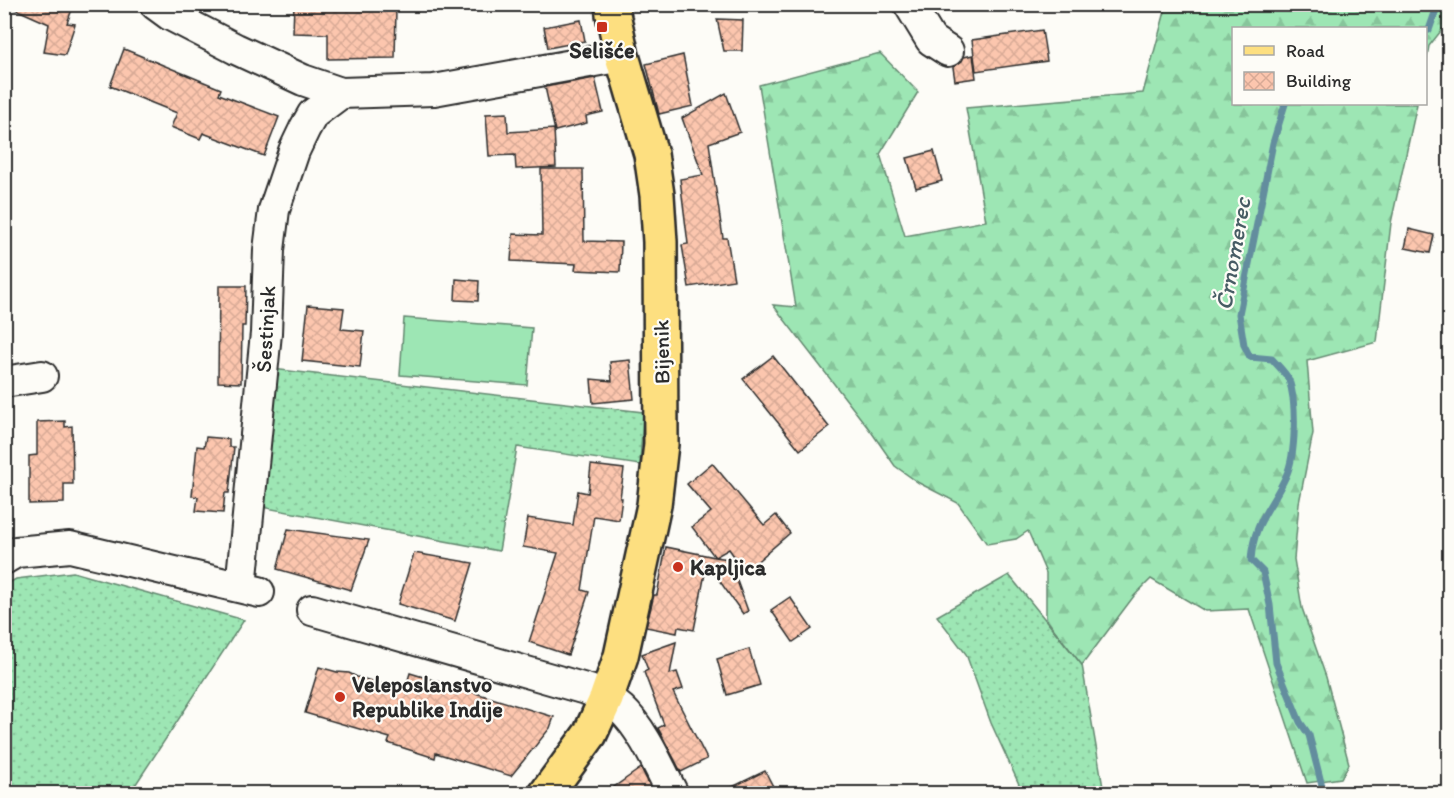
<svg xmlns="http://www.w3.org/2000/svg" width="1454" height="798" viewBox="0 0 1454 798" font-family="Itim,sans-serif">
  <style>
    .grass { fill: url(#grass-dots); stroke: #648870; stroke-width: 1.5 }
    .forest { fill: url(#forest-firs); stroke: #648870; stroke-width: 1.5 }
    .pitch { fill: #9de6b4; stroke: #648870; stroke-width: 1.5 }
    .lines { fill: none; stroke-linecap: round; stroke-linejoin: round }
    .stream { stroke: #638d9e; stroke-width: 7 }
    .building { fill: url(#building-cross-hatch); stroke: #2b2b2b; stroke-width: 1.5 }
    .minor-casing { stroke: #2b2b2b; stroke-width: 34 }
    .major-casing { stroke: #2b2b2b; stroke-width: 38 }
    .minor { stroke: #fdfcf7; stroke-width: 30 }
    .major { stroke: #fddf80; stroke-width: 33 }
    .poi-dot { fill: #c8321e; stroke: #fdfcf7; stroke-width: 2 }
    .labels { text-anchor: middle; stroke-width: 4.5; stroke-linejoin: round; paint-order: stroke }
    .poi-label { font-size: 22px; font-weight: bold; fill: #2b2b2b; stroke: #fdfcf7; text-anchor: start }
    .street-label { font-size: 22px; fill: #2b2b2b; stroke: #fdfcf7 }
    .water-label { font-size: 24px; font-style: italic; fill: #475c64; stroke: #fdfcf7 }
  </style>
  <defs>
    <pattern id="grass-dots" width="8" height="8" patternUnits="userSpaceOnUse" patternTransform="scale(1.5)"><rect width="8" height="8" fill="#9de6b4"/><path d="M2 2h.1M6 6h.1" fill="none" stroke="#87c59b" stroke-width="1.8" stroke-linecap="round"/></pattern>
    <pattern id="forest-firs" width="22" height="20" patternUnits="userSpaceOnUse" patternTransform="scale(1.5)"><rect width="22" height="20" fill="#9de6b4"/><path d="M5 1l3.5 6h-7zM16 11l3.5 6h-7z" fill="#87c59b"/></pattern>
    <pattern id="building-cross-hatch" width="8" height="8" patternUnits="userSpaceOnUse" patternTransform="scale(1.5)"><rect width="8" height="8" fill="#fcc6ae"/><path d="M0 0l8 8M0 8l8-8" fill="none" stroke="#d8aa96"/></pattern>
  </defs>
  <rect width="100%" height="100%" fill="#fdfcf7"/>
  <filter id="ink" filterUnits="userSpaceOnUse"><feTurbulence type="fractalNoise" baseFrequency=".0167" numOctaves="2"/><feDisplacementMap in="SourceGraphic" scale="12" xChannelSelector="R" yChannelSelector="G"/><feConvolveMatrix kernelMatrix="1 2 1 2 8 2 1 2 1" color-interpolation-filters="sRGB"/></filter>
  <g filter="url(#ink)">
    <g class="grass">
      <path d="M 272,369 L 643,412 L 640,465 L 517,447 L 499,551 L 261,507 Z"/>
      <path d="M 73,572 L 244,620 L 130,793 L 5,793 L 5,585 L 16,579 Z"/>
      <path d="M 1009,575 L 1082,665 L 1104,793 L 1023,793 L 991,723 L 966,654 L 937,616 Z"/>
    </g>
    <path class="forest" d="M 1167,4 L 1449,5 L 1449,21 L 1429,46 L 1426,62 L 1426,28 L 1234,28 L 1234,104 L 1417,104 L 1391,223 L 1377,342 L 1307,361 L 1313,433 L 1299,503 L 1294,559 L 1302,608 L 1326,677 L 1349,764 L 1341,778 L 1307,783 L 1249,609 L 1205,611 L 1151,579 L 1134,596 L 1082,665 L 1046,619 L 1046,573 L 1028,531 L 1016,539 L 987,544 L 958,503 L 919,483 L 895,466 L 872,433 L 773,305 L 796,307 L 759,85 L 880,53 L 918,92 L 880,154 L 905,236 L 986,221 L 966,108 L 1143,93 Z"/>
    <path class="pitch" d="M 404,318 L 532,328 L 527,385 L 400,375 Z"/>
    <g class="lines">
      <g class="stream">
        <path d="M 1426,31 L 1429,30 L 1438,4"/>
        <path d="M 1285,104 L 1273,143 L 1239,314 L 1244,345 L 1250,357 L 1272,359 C 1277,365 1286,373 1289,380 C 1297,403 1296,455 1286,476 C 1271,509 1254,520 1251,560 L 1263,572 L 1270,605 L 1276,663 L 1300,722 L 1309,735 L 1324,794"/>
      </g>
    </g>
    <g class="building">
      <path d="M 4,4 L 74,4 L 67,23 L 75,24 L 65,55 L 44,52 L 49,24 Z"/>
      <path d="M 294,4 L 362,4 L 362,8 L 396,8 L 395,58 L 328,59 L 328,34 L 293,33 Z"/>
      <path d="M 717,19 L 743,20 L 742,51 L 724,51 Z"/>
      <path d="M 581,20 L 585,41 L 548,48 L 544,27 Z"/>
      <path d="M 1042,30 L 1047,61 L 976,71 L 972,40 Z"/>
      <path d="M 124,49 L 221,89 L 219,94 L 279,117 L 264,156 L 203,133 L 200,139 L 171,127 L 177,113 L 110,86 Z"/>
      <path d="M 683,55 L 693,106 L 659,114 L 646,64 Z"/>
      <path d="M 973,55 L 976,78 L 955,81 L 953,67 L 962,61 L 964,57 Z"/>
      <path d="M 595,78 L 603,112 L 586,116 L 587,123 L 555,131 L 545,87 Z"/>
      <path d="M 726,93 L 740,132 L 709,143 L 723,238 L 727,238 L 734,280 L 689,287 L 682,245 L 688,244 L 680,179 L 703,175 L 682,118 Z"/>
      <path d="M 507,113 L 508,132 L 554,129 L 556,167 L 516,169 L 515,155 L 489,156 L 486,114 Z"/>
      <path d="M 934,151 L 942,181 L 916,188 L 907,158 Z"/>
      <path d="M 541,169 L 583,169 L 584,241 L 621,242 L 620,272 L 575,270 L 576,264 L 511,261 L 513,234 L 542,235 Z"/>
      <path d="M 1409,229 L 1434,235 L 1430,253 L 1405,248 Z"/>
      <path d="M 456,279 L 479,281 L 478,301 L 455,300 Z"/>
      <path d="M 219,286 L 246,286 L 245,326 L 242,326 L 241,383 L 218,382 Z"/>
      <path d="M 308,305 L 344,308 L 341,329 L 364,331 L 360,367 L 302,361 Z"/>
      <path d="M 773,356 L 829,427 L 800,450 L 743,379 Z"/>
      <path d="M 630,360 L 634,399 L 593,403 L 591,379 L 612,381 L 610,362 Z"/>
      <path d="M 65,421 L 65,427 L 72,426 L 73,484 L 64,484 L 64,503 L 29,504 L 29,456 L 37,455 L 37,422 Z"/>
      <path d="M 206,437 L 229,439 L 229,447 L 234,447 L 229,493 L 225,493 L 223,513 L 196,511 L 198,497 L 192,496 L 197,446 L 204,447 Z"/>
      <path d="M 712,463 L 764,525 L 776,515 L 790,533 L 745,572 L 729,549 L 715,557 L 729,559 L 748,611 L 743,614 L 707,563 L 694,630 L 678,627 L 677,633 L 646,627 L 654,595 L 657,595 L 666,547 L 715,557 L 692,527 L 711,512 L 687,484 Z"/>
      <path d="M 591,465 L 624,469 L 620,498 L 622,498 L 619,520 L 594,516 L 582,590 L 589,592 L 568,655 L 529,642 L 558,553 L 523,547 L 528,518 L 573,525 L 578,491 L 588,493 Z"/>
      <path d="M 288,529 L 369,540 L 351,590 L 277,569 Z"/>
      <path d="M 414,553 L 473,563 L 455,621 L 398,604 Z"/>
      <path d="M 790,597 L 812,629 L 793,642 L 771,610 Z"/>
      <path d="M 676,642 L 670,674 L 677,672 L 683,689 L 673,692 L 707,759 L 681,772 L 658,728 L 664,725 L 644,672 L 648,670 L 642,654 Z"/>
      <path d="M 749,649 L 760,685 L 727,695 L 717,659 Z"/>
      <path d="M 319,667 L 337,672 L 349,673 L 357,677 L 405,690 L 410,673 L 554,717 L 550,728 L 511,776 L 436,753 L 435,758 L 388,743 L 390,738 L 305,713 Z"/>
      <path d="M 641,768 L 651,788 L 641,794 L 604,794 Z"/>
      <path d="M 765,771 L 777,794 L 718,794 Z"/>
    </g>
    <g class="lines">
      <g class="minor-casing">
        <g id="minor">
          <path d="M 155,4 L 170,15 L 236,49 L 303,80 L 341,93 L 434,90 L 622,56"/>
          <path d="M 909,4 L 931,40 L 948,51"/>
          <path d="M 4,382 L 42,376"/>
          <path d="M 4,559 L 16,552 L 70,547 L 259,592"/>
          <path d="M 241,587 L 266,333 L 269,250 L 274,210 L 294,151 L 305,128 L 313,114 L 341,93"/>
          <path d="M 312,610 L 589,690 C 600,696 612,701 621,709 C 643,729 659,767 673,794"/>
        </g>
      </g>
      <g class="major-casing">
        <path id="major" d="M 546,794 L 590,734 L 606,699 L 621,656 L 654,505 L 661,444 L 660,242 L 657,195 L 651,154 L 622,56 L 613,14 L 612,4"/>
      </g>
      <use href="#minor" class="minor"/>
      <use href="#major" class="major"/>
    </g>
  </g>
  <g class="poi-dot">
    <rect x="596" y="21" width="12" height="12" rx="3"/>
    <circle cx="678" cy="567" r="6"/>
    <circle cx="340" cy="697" r="6"/>
  </g>
  <g class="labels">
    <g class="poi-label">
      <text x="602" y="58" text-anchor="middle">Selišće</text>
      <text x="690" y="575">Kapljica</text>
      <text x="352" y="692">Veleposlanstvo<tspan x="352" dy="25">Republike Indije</tspan></text>
    </g>
    <g class="street-label">
      <text transform="translate(265 329) rotate(-87)" y="8">Šestinjak</text>
      <text transform="translate(661 352) rotate(-91)" y="8">Bijenik</text>
    </g>
    <g class="water-label">
      <text transform="translate(1233 254) rotate(-80)" y="8">Črnomerec</text>
    </g>
  </g>
  <rect width="1454" height="798" fill="none" stroke="#fdfcf7" stroke-width="24"/>
  <rect x="12" y="12" width="1430" height="774" fill="none" stroke="#2b2b2b" stroke-width="2" filter="url(#ink)"/>
  <rect x="1232" y="27" width="195" height="78" fill="#fdfcf7" stroke="#a9a8a5" stroke-width="1.5"/>
  <rect x="1244" y="46" width="30" height="9" fill="#fddf80" stroke="#a9a8a5" stroke-width="1.5"/>
  <text x="1286" y="57" font-size="18" fill="#2b2b2b">Road</text>
  <rect x="1244" y="72" width="30" height="18" fill="url(#building-cross-hatch)" stroke="#a9a8a5" stroke-width="1.5"/>
  <text x="1286" y="87" font-size="18" fill="#2b2b2b">Building</text>
</svg>
